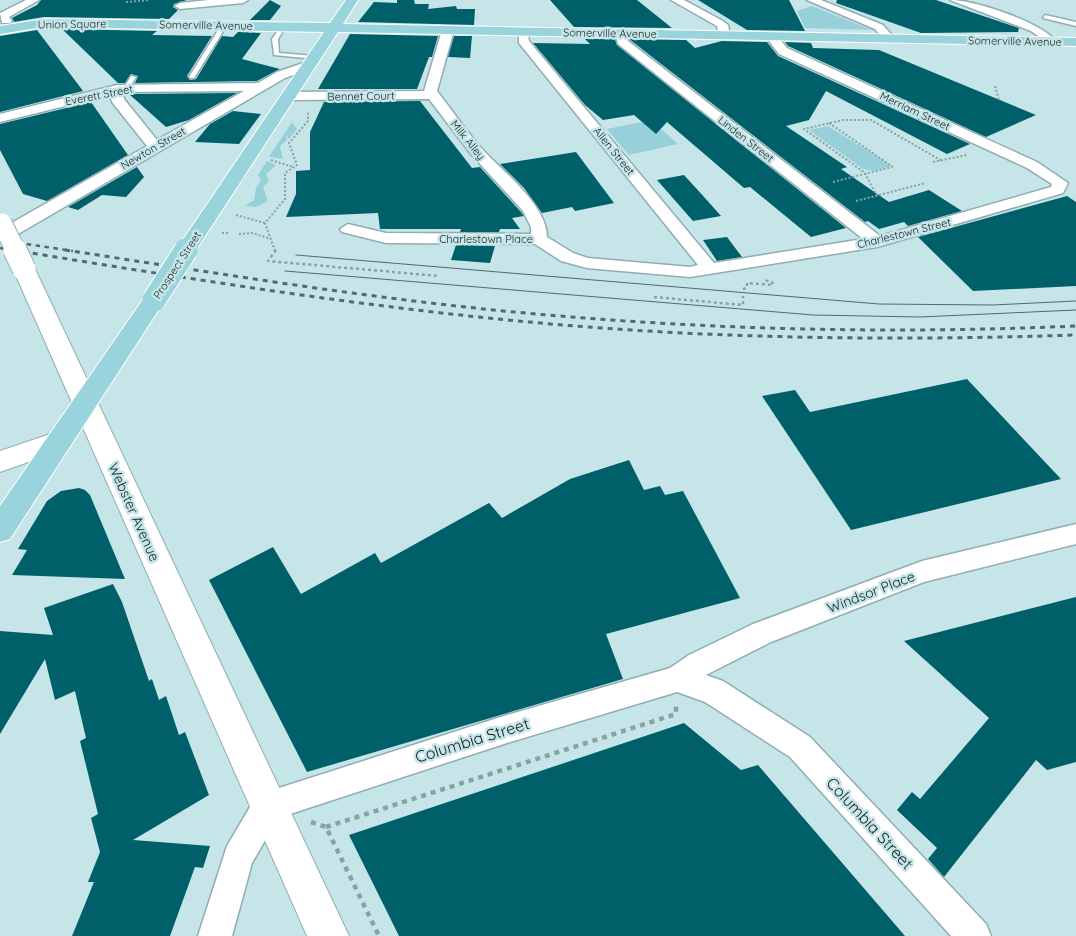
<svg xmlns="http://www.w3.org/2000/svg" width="1076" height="936" viewBox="0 0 1076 936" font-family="Quicksand,sans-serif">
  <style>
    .green { fill: #98d0d9 }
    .building { fill: #00606a }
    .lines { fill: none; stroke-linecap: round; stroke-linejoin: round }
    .lane-casing { stroke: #90adb2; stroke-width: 3 }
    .street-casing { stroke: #90adb2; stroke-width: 3 }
    .secondary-casing { stroke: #90adb2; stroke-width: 2 }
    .primary-casing { stroke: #fff; stroke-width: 2 }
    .path-far2 { stroke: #89a1a4; stroke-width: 2; stroke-dasharray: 2 2; stroke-linecap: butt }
    .path-far1 { stroke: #89a1a4; stroke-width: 2.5; stroke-dasharray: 3 3; stroke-linecap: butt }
    .path { stroke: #89a1a4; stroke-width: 4.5; stroke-dasharray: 5 5; stroke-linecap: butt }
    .lane { fill: #fff; fill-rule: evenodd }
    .street { fill: #fff; fill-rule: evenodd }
    .secondary { fill: #fff; fill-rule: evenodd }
    .primary { fill: #99d4dc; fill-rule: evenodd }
    .tram { stroke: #55686a; stroke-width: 1 }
    .rail-far1 { stroke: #55686a; stroke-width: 2.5; stroke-dasharray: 4.5 4.5; stroke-linecap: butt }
    .rail { stroke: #55686a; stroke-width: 3; stroke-dasharray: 5 5; stroke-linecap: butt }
    .secondary-bridge-far1-casing { stroke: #90adb2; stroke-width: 21; stroke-linecap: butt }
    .secondary-bridge-casing { stroke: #90adb2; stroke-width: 25; stroke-linecap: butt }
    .primary-bridge-casing { stroke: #fff; stroke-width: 25; stroke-linecap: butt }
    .secondary-bridge-far1 { stroke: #fff; stroke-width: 19 }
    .secondary-bridge { stroke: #fff; stroke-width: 23 }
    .primary-bridge { stroke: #99d4dc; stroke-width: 23 }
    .labels { text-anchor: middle; stroke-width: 5; stroke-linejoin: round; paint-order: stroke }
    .far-street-label { font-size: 11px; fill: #152122; stroke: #c6e5e9 }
    .street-label { font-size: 14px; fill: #152122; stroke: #c6e5e9 }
    .near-street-label { font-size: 16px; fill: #152122; stroke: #c6e5e9 }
  </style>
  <rect width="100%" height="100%" fill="#c6e5e9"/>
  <g class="green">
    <path d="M 812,6 L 872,30 L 805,28 L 797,11 Z"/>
    <path d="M 651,120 L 678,144 L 629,155 L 607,129 Z"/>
    <path d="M 292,122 L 297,129 L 289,139 L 286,134 L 287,140 L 280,146 L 283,159 L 269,157 Z"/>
    <path d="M 828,126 L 892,166 L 873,171 L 863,169 L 809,130 Z"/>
    <path d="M 267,161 L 276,165 L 266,174 L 269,181 L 263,187 L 268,201 L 256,207 L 245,206 L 254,200 L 256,188 L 261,180 L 258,175 Z"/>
  </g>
  <g class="building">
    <path d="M 41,0 L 187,0 L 174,4 L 173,7 L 178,10 L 169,19 L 44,17 L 14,22 L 12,18 L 37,5 Z"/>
    <path d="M 270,0 L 281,6 L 270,20 L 250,20 Z"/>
    <path d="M 397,0 L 414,0 L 415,4 L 429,4 L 428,9 L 456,6 L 457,9 L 475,9 L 474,25 L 358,22 L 374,2 L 397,3 Z"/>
    <path d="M 550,0 L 637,0 L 672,28 L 574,27 Z"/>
    <path d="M 698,0 L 789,0 L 805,31 L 747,30 Z"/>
    <path d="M 837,0 L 936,0 L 1019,28 L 1018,32 L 921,33 L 836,3 Z"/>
    <path d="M 62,29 L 157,31 L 152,35 L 212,36 L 187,76 L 190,80 L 196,79 L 222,36 L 233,37 L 238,32 L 261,33 L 242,59 L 280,69 L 257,81 L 135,83 L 138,76 L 131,74 L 125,83 L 118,83 Z"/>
    <path d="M 37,30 L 83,91 L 0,112 L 0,36 Z"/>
    <path d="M 350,34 L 438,36 L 432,57 L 429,57 L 417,89 L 318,89 Z"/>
    <path d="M 454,36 L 472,36 L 470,58 L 448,57 Z"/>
    <path d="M 585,39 L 615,39 L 617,45 L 846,228 L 811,237 L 750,187 L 744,188 L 667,122 L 656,134 L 634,115 L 603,120 L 585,105 L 533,43 L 590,44 Z"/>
    <path d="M 629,39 L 686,40 L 695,48 L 722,41 L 767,42 L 778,56 L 970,144 L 947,154 L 826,91 L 809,120 L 786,126 L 847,167 L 841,169 L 889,202 L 929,190 L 962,211 L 908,226 L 904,222 L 879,229 L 868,221 L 865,222 Z"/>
    <path d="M 785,42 L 811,43 L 813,48 L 879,50 L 1036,115 L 986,137 L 788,46 Z"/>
    <path d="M 237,93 L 189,120 L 166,127 L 129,94 Z"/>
    <path d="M 420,101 L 472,168 L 480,167 L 521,212 L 524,216 L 512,218 L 520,229 L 500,229 L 499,232 L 460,232 L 461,229 L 380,229 L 378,213 L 286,217 L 296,194 L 296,171 L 310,170 L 310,132 L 324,102 Z"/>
    <path d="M 91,102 L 128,155 L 47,201 L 23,194 L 0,150 L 0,124 Z"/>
    <path d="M 233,111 L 261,114 L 239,144 L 195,142 L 210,124 Z"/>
    <path d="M 576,152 L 614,203 L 575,211 L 572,207 L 542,213 L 524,188 L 500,164 Z"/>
    <path d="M 137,167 L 144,177 L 126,197 L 102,195 L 78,210 L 68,207 Z"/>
    <path d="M 684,175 L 705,198 L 721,216 L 693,221 L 657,180 Z"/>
    <path d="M 1067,196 L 1076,202 L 1076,286 L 973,291 L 918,237 Z"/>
    <path d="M 727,237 L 742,257 L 717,261 L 703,240 Z"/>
    <path d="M 456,245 L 495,246 L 490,263 L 451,260 Z"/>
    <path d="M 967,379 L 1061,479 L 851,530 L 762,396 L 795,390 L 810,412 Z"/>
    <path d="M 629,460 L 644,490 L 660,486 L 665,495 L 683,491 L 740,598 L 606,634 L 623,679 L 307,772 L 209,580 L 273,547 L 301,594 L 375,553 L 381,563 L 489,503 L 502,518 L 570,479 Z"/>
    <path d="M 79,488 L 85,490 L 90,495 L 125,579 L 12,575 L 27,550 L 18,549 L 47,501 L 61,491 Z"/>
    <path d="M 113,584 L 122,602 L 149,681 L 152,679 L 159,700 L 166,696 L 179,735 L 185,732 L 209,795 L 133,840 L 210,846 L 203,868 L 195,867 L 170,936 L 72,936 L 94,882 L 88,882 L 100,852 L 91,818 L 98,814 L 80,741 L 86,738 L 75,691 L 55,700 L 45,659 L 0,734 L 0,631 L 53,635 L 44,608 Z"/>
    <path d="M 1076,597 L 1076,762 L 1047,770 L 1036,760 L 944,877 L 928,859 L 937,848 L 897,810 L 912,792 L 920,799 L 989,718 L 904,641 Z"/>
    <path d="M 684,723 L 741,770 L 758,765 L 905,936 L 399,936 L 349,835 Z"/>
  </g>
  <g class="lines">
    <g class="lane-casing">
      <g id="lane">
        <path d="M 1045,15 L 1076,22 L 1076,26 L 1043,18 Z"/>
        <path d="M 222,24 L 227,25 L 194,78 L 190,78 L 189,77 Z"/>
        <path d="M 283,24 L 286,26 L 278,39 L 279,53 L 314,56 L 316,57 L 316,59 L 274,55 L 272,39 Z"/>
        <path d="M 131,76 L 136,77 L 129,89 L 125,89 L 124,88 Z"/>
      </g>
    </g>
    <g class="street-casing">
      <g id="street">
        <path d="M 26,0 L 39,0 L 9,17 L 12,21 L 10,23 L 2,23 L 0,13 Z"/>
        <path d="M 209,0 L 248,0 L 243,3 L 180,9 L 175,6 L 180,3 Z"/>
        <path d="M 671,0 L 684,0 L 723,21 L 728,25 L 730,36 L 728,38 L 720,38 L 717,26 Z"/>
        <path d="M 807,0 L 821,0 L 883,25 L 894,38 L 892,40 L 884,40 L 875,29 Z"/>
        <path d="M 950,0 C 975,0 1041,22 1057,42 L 1051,45 L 1031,31 Z"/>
        <path d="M 448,27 L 454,30 L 437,91 C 452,110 466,131 482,149 C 503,172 547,205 547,237 L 573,253 L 588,258 L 690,267 L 698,265 L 519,43 L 519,29 L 527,29 L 529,41 L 714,263 L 863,239 L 618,44 L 615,33 L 617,31 L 625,31 L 628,41 L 880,236 L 1051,187 L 1052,184 L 1027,168 L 779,54 L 766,37 L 768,35 L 776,35 L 787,48 L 1037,162 L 1068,183 L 1063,193 L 877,247 L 690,277 L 587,268 L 561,261 L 535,244 L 386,243 L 342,232 L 340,229 L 348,224 L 386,233 L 531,234 L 531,227 L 523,211 L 471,154 L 429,99 L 289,100 L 282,96 L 289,92 L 424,91 L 442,30 Z"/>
        <path d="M 309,61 L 313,62 L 315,65 L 313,68 L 285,78 L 13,237 L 7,238 L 0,235 L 1,229 L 147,146 L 112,102 L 110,95 L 0,122 L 0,114 L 117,85 L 258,83 L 277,72 ZM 244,91 L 157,140 L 124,99 L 123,92 L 127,92 Z"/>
        <path d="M 1076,524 L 1076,544 L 924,582 L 771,642 L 706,675 L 723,681 L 810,737 L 986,924 L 991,936 L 951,936 L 790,757 L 705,702 L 677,692 L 507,743 L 278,818 L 252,863 L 232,936 L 198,936 L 227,846 L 257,795 L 507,715 L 670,668 L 689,655 L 753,624 L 922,561 Z"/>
      </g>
    </g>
    <g class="secondary-casing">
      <g id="secondary">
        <path d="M 24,263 L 32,264 L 35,269 L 349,936 L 307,936 L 13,269 L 16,264 Z"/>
        <path d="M 59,431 L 68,434 L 72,441 L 68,448 L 0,472 L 0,451 Z"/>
      </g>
    </g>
    <g class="primary-casing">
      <g id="primary">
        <path d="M 346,0 L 358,0 L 343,24 L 1076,38 L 1076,46 L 338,32 L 196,250 L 193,254 L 186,256 L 179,254 L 176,250 L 324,32 L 44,27 L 0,34 L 0,26 L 44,19 L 330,23 Z"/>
        <path d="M 154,293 L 162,295 L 165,300 L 10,539 L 0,542 L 0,506 L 146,295 Z"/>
      </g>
    </g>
    <g class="path-far2">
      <path d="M 126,2 L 150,0"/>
      <path d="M 995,86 L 999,100"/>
      <path d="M 829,123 L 893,167"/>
      <path d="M 271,160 L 293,167"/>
      <path d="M 933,162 L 967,155"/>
      <path d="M 833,182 L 892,167"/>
      <path d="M 877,196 L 865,173 L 804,129 L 843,120 L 871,120 L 942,161"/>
      <path d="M 856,201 L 926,183"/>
      <path d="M 236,215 L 265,223"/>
      <path d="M 222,233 L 229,233"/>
      <path d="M 239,234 L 252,233 L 271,239"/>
      <path d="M 275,251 L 265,223 L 285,199 L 285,173 L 297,165 L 289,143 L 308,121 L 308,112"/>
    </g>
    <g class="path-far1">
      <path d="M 276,250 L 268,261 L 439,276"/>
      <path d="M 743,289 L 747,288 L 747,283 L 773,285 L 772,282 L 764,280"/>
      <path d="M 654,297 L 743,305 L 743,296"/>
    </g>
    <g class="path">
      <path d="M 311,822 L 326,827 L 379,936"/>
      <path d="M 326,827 L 676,714 L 676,706"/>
    </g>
    <use href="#lane" class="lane"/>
    <use href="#street" class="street"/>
    <use href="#secondary" class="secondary"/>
    <use href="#primary" class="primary"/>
    <g class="tram">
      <path d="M 296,255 L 879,304 L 993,305 L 1076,301"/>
      <path d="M 285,271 L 813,315 L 920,317 L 1076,310"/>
    </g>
    <g class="rail-far1">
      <path d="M 0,240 L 73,251"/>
      <path d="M 0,248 L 20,251"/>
    </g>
    <g class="rail">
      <path d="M 13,250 C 184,278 356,306 529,322 C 711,339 893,341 1076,335"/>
      <path d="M 65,250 C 222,274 378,300 536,314 C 716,330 895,334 1076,326"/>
    </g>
    <g class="secondary-bridge-far1-casing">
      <path id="secondary-bridge-far1" d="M 2,223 L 16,251"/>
    </g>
    <g class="secondary-bridge-casing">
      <path id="secondary-bridge" d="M 15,250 L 24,269"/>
    </g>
    <g class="primary-bridge-casing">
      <path id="primary-bridge" d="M 154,300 L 186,250"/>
    </g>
    <use href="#secondary-bridge-far1" class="secondary-bridge-far1"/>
    <use href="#secondary-bridge" class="secondary-bridge"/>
    <use href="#primary-bridge" class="primary-bridge"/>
  </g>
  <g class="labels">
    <g class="far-street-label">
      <text transform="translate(72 24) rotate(-1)" y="4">Union Square</text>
      <text transform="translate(206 25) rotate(1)" y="4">Somerville Avenue</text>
      <text transform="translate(610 33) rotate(1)" y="4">Somerville Avenue</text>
      <text transform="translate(1015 41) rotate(1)" y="4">Somerville Avenue</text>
      <text transform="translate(99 95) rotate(-11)" y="4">Everett Street</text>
      <text transform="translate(361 96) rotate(-1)" y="4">Bennet Court</text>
      <text transform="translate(915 111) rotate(25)" y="4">Merriam Street</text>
      <text transform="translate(746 139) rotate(38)" y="4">Linden Street</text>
      <text transform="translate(468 140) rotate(51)" y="4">Milk Alley</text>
      <text transform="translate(153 148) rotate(-30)" y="4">Newton Street</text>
      <text transform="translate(614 151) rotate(51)" y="4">Allen Street</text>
      <text transform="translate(904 233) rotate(-14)" y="4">Charlestown Street</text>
      <text x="486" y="243">Charlestown Place</text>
      <text transform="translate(177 265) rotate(-57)" y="4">Prospect Street</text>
    </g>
    <g class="street-label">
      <text transform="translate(134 512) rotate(66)" y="5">Webster Avenue</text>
      <text transform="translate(871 592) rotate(-21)" y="5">Windsor Place</text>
    </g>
    <g class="near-street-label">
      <text transform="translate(472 740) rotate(-17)" y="6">Columbia Street</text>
      <text transform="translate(870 823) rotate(47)" y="6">Columbia Street</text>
    </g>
  </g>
</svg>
